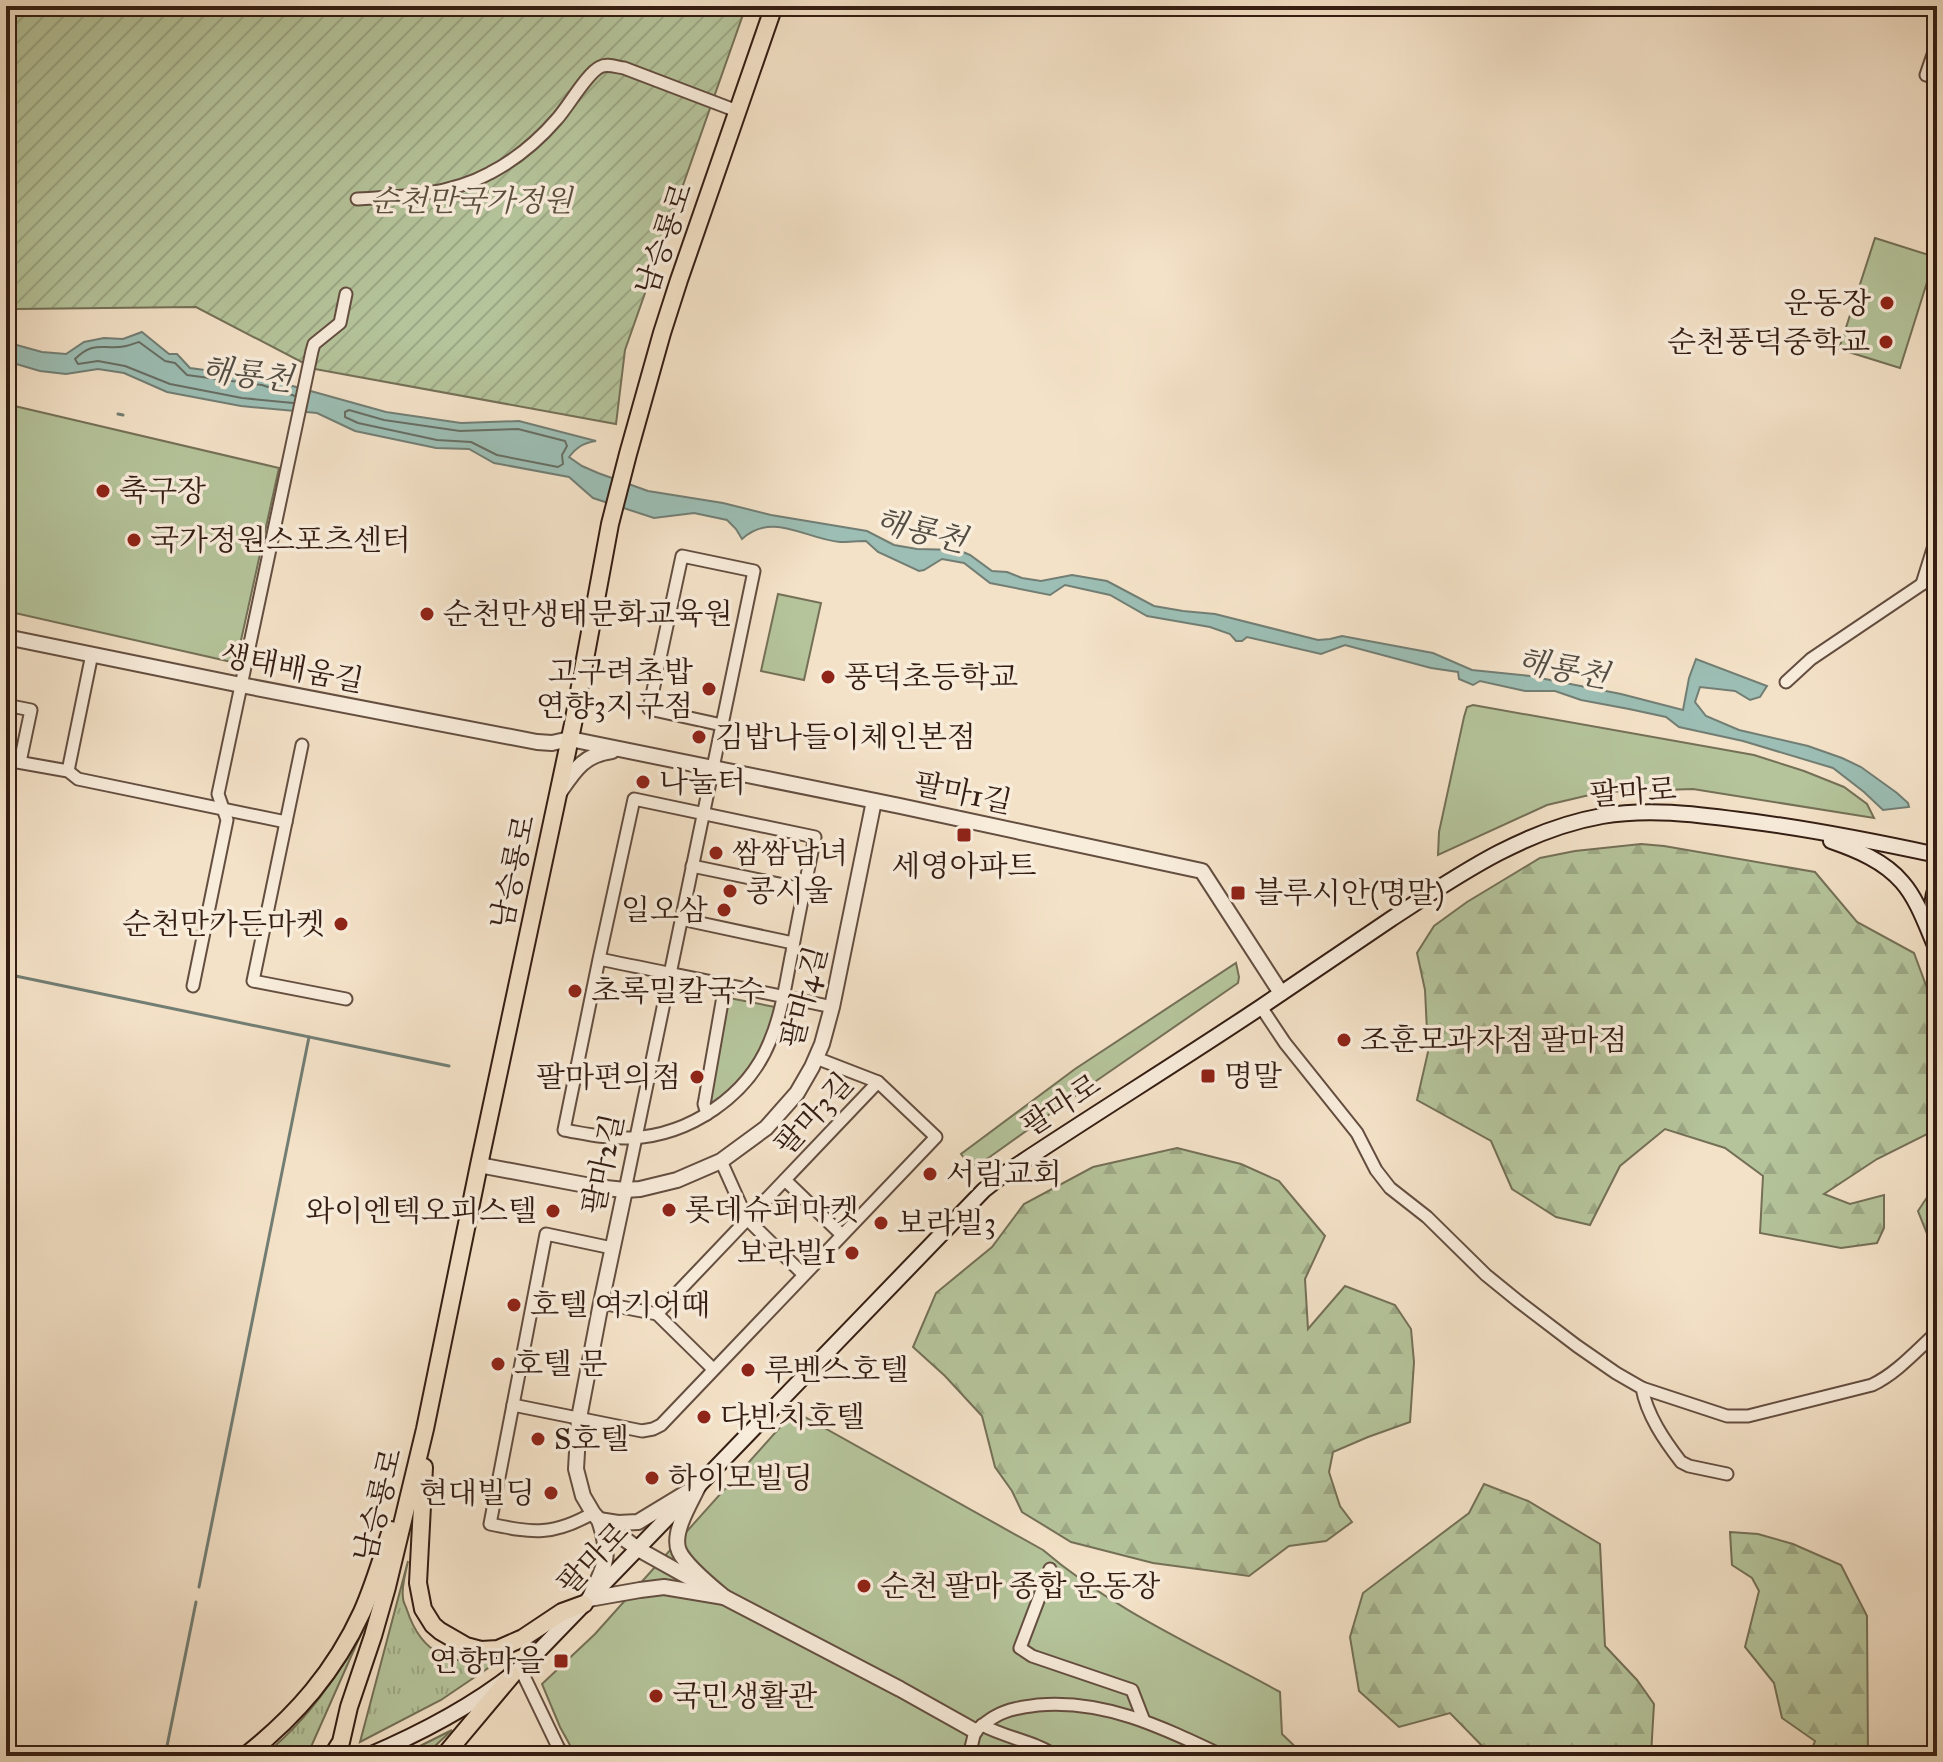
<svg xmlns="http://www.w3.org/2000/svg" width="1943" height="1762" viewBox="0 0 1943 1762" font-family="'IM FELL Great Primer','Noto Serif KR',serif">
  <style>
    .grass { fill: url(#grass-tufts); stroke: #747057; stroke-width: 2 }
    .forest { fill: url(#forest-firs); stroke: #747057; stroke-width: 2 }
    .park { fill: #b5c49b; stroke: #747057; stroke-width: 2 }
    .garden { fill: url(#garden-furrows); stroke: #747057; stroke-width: 2 }
    .water { fill: #9cbeb4; stroke: #727e74; stroke-width: 2 }
    .lines { fill: none; stroke-linecap: round; stroke-linejoin: round }
    .shore { stroke: #686e64; stroke-width: 2 }
    .stream { stroke: #727e74; stroke-width: 3 }
    .minor-casing { stroke: #644e40; stroke-width: 15 }
    .tertiary-casing { stroke: #644e40; stroke-width: 18 }
    .secondary-casing { stroke: #341d13; stroke-width: 18 }
    .primary-casing { stroke: #341d13; stroke-width: 20 }
    .minor { stroke: #f8ecdb; stroke-width: 11 }
    .tertiary { stroke: #f8ecdb; stroke-width: 14 }
    .secondary { stroke: #f8ecdb; stroke-width: 14 }
    .primary { stroke: #f4e2c8; stroke-width: 16 }
    .poi-dot { fill: #8f2418; stroke: #f8ecdb; stroke-width: 3 }
    .labels { text-anchor: middle; stroke-width: 7; stroke-linejoin: round; paint-order: stroke }
    .park-label { font-size: 30px; font-style: italic; fill: #5b4f3c; stroke: #f8ecdb }
    .street-label { font-size: 30px; fill: #341d13; stroke: #f8ecdb }
    .poi-label { font-size: 30px; fill: #341d13; stroke: #f8ecdb; text-anchor: start }
    .water-label { font-size: 32px; font-style: italic; fill: #534d43; stroke: #f8ecdb }
  </style>
  <defs>
    <pattern id="grass-tufts" width="24" height="20" patternUnits="userSpaceOnUse" patternTransform="scale(2)"><rect width="24" height="20" fill="#b5c49b"/><path d="M3 7l-1-3M5 7V3M7 7l1-3M15 17l-1-3M17 17v-4M19 17l1-3" fill="none" stroke="#9ca885"/></pattern>
    <pattern id="forest-firs" width="22" height="20" patternUnits="userSpaceOnUse" patternTransform="scale(2)"><rect width="22" height="20" fill="#b5c49b"/><path d="M5 1l3.5 6h-7zM16 11l3.5 6h-7z" fill="#9ca885"/></pattern>
    <pattern id="garden-furrows" width="10" height="10" patternUnits="userSpaceOnUse" patternTransform="scale(2)"><rect width="10" height="10" fill="#b5c49b"/><path d="M-1 1l2-2M0 10L10 0M9 11l2-2" fill="none" stroke="#9ca885"/></pattern>
  </defs>
  <rect width="100%" height="100%" fill="#f4e2c8"/>
  <filter id="stains"><feTurbulence type="fractalNoise" baseFrequency=".0025" numOctaves="4"/><feColorMatrix values="0 0 0 0 .2 0 0 0 0 .09 0 0 0 0 .02 0 0 0 .5 -.17"/></filter>
  <radialGradient id="worn" r=".72"><stop offset=".6" stop-color="#630" stop-opacity="0"/><stop offset="1" stop-color="#630" stop-opacity=".3"/></radialGradient>
  <g class="grass">
    <path d="M 408,1561 C 406,1572 401,1587 403,1598 C 403,1603 406,1606 407,1610 C 422,1656 452,1665 497,1662 L 441,1700 L 360,1742 Z"/>
    <path d="M 385,1576 L 381,1589 L 307,1756 L 263,1756 C 324,1707 356,1647 385,1576 Z"/>
    <path d="M 452,1730 L 434,1747 L 428,1756 L 400,1756 Z"/>
  </g>
  <g class="forest">
    <path d="M 1641,844 L 1664,846 L 1815,872 L 1857,922 L 1914,953 L 1937,1015 L 1937,1140 L 1933,1131 L 1877,1159 L 1824,1194 L 1850,1204 L 1884,1195 L 1884,1228 L 1877,1243 L 1841,1248 L 1760,1233 L 1763,1176 L 1725,1148 L 1665,1129 L 1620,1166 L 1590,1225 L 1556,1217 L 1512,1189 L 1491,1141 L 1417,1100 L 1428,1052 L 1425,990 L 1417,953 L 1434,926 L 1467,902 L 1540,858 L 1575,851 Z"/>
    <path d="M 1177,1148 L 1241,1164 L 1279,1181 L 1325,1236 L 1305,1279 L 1308,1329 L 1345,1286 L 1395,1305 L 1411,1329 L 1414,1362 L 1410,1422 L 1368,1437 L 1333,1452 L 1329,1472 L 1340,1506 L 1352,1522 L 1326,1541 L 1289,1546 L 1249,1576 L 1153,1563 L 1071,1542 L 1022,1512 L 1012,1491 L 995,1467 L 982,1416 L 945,1376 L 913,1347 L 936,1293 L 992,1247 L 1024,1204 L 1093,1167 Z"/>
    <path d="M 1937,1182 L 1937,1250 L 1933,1249 L 1918,1211 Z"/>
    <path d="M 1484,1484 L 1528,1501 L 1600,1544 L 1605,1646 L 1637,1680 L 1654,1704 L 1651,1755 L 1649,1756 L 1492,1756 L 1450,1713 L 1399,1727 L 1359,1691 L 1350,1637 L 1363,1593 L 1469,1513 Z"/>
    <path d="M 1730,1532 L 1758,1534 L 1793,1544 L 1841,1565 L 1867,1616 L 1868,1756 L 1809,1756 L 1815,1741 L 1782,1718 L 1774,1683 L 1745,1647 L 1759,1591 L 1752,1578 L 1732,1565 Z"/>
  </g>
  <g class="park">
    <path d="M 1875,238 L 1935,257 L 1900,368 L 1839,349 Z"/>
    <path d="M 6,404 L 279,468 L 236,663 L 6,611 Z"/>
    <path d="M 778,594 L 821,603 L 804,680 L 761,671 Z"/>
    <path d="M 1473,705 L 1754,755 L 1804,771 L 1844,787 L 1867,804 L 1874,818 L 1693,789 L 1602,792 L 1547,805 L 1438,855 L 1439,832 L 1464,717 L 1467,707 Z"/>
    <path d="M 1236,963 L 1239,977 L 1238,983 L 1096,1081 L 973,1169 L 961,1154 L 1075,1069 Z"/>
    <path d="M 729,998 L 775,1007 C 763,1054 749,1071 716,1105 L 710,1100 Z"/>
    <path d="M 791,1415 L 803,1416 L 1043,1550 C 1113,1610 1200,1648 1280,1692 L 1282,1734 L 1305,1756 L 592,1756 L 585,1750 L 580,1756 L 576,1756 L 560,1727 L 542,1684 L 595,1634 Z"/>
  </g>
  <path class="garden" d="M 6,6 L 746,6 L 625,350 L 616,424 L 315,369 L 196,307 L 16,309 L 6,304 Z"/>
  <path class="water" d="M 142,332 L 169,354 L 177,354 L 190,368 L 264,378 L 386,412 L 461,423 L 519,421 L 596,441 C 583,443 577,447 569,457 L 582,466 L 598,473 L 648,491 L 723,503 L 771,515 L 867,531 L 894,545 L 917,549 L 958,550 L 970,555 L 992,571 L 1007,572 L 1022,578 L 1041,581 L 1072,575 L 1107,581 L 1154,606 L 1183,611 L 1215,614 L 1318,640 L 1330,639 L 1342,636 L 1433,653 L 1472,670 L 1530,676 L 1621,694 L 1683,710 L 1689,678 L 1696,659 L 1767,686 L 1760,697 L 1750,700 L 1735,691 L 1700,687 L 1695,702 L 1706,716 L 1739,730 L 1808,746 L 1842,758 L 1861,767 L 1897,793 L 1908,803 L 1909,807 L 1883,810 L 1864,792 L 1833,768 L 1743,741 L 1679,727 L 1666,717 L 1629,709 L 1581,700 L 1555,691 L 1525,691 L 1480,681 L 1473,685 L 1459,679 L 1458,672 L 1431,668 L 1345,645 L 1321,654 L 1247,637 L 1242,641 L 1236,641 L 1230,634 L 1210,627 L 1147,616 L 1110,595 L 1065,585 L 1050,595 L 990,583 L 964,563 L 942,559 L 924,570 L 919,571 L 878,552 L 866,541 C 858,541 849,542 840,542 C 805,539 773,511 742,539 L 736,529 L 727,520 L 694,513 L 654,518 L 593,498 L 569,477 L 494,463 L 469,449 L 436,448 L 355,431 L 317,413 L 241,406 L 167,392 L 124,373 L 98,369 L 66,374 L 40,371 L 6,361 L 6,342 L 42,352 L 66,354 L 84,342 L 104,338 L 123,339 Z"/>
  <g class="lines">
    <g class="shore">
      <path d="M 293,403 L 242,398 L 170,384 L 125,366 L 98,361 L 78,364 L 75,359 C 95,339 105,351 126,346 C 131,345 135,343 139,342 L 165,361 L 175,363 L 187,375 L 262,385 L 295,396"/>
      <path d="M 349,410 L 384,420 L 460,431 L 518,429 L 565,441 L 567,446 L 562,455 L 563,464 L 558,467 L 497,455 L 471,442 L 437,440 L 358,423 L 345,417 L 345,412 Z"/>
    </g>
    <g class="stream">
      <path d="M 118,414 L 123,415"/>
      <path d="M 6,974 L 449,1066"/>
      <path d="M 199,1587 L 309,1037"/>
      <path d="M 165,1756 L 196,1602"/>
    </g>
    <g class="minor-casing">
      <g id="minor">
        <path d="M 1937,43 L 1926,75 L 1937,78"/>
        <path d="M 357,199 C 402,197 450,195 490,173 C 515,160 538,141 557,119 C 568,107 587,73 600,67 C 607,63 616,67 624,68 L 737,111"/>
        <path d="M 1922,584 L 1937,536"/>
        <path d="M 1786,682 L 1811,659 L 1937,574"/>
        <path d="M 6,705 L 31,710 L 20,762"/>
        <path d="M 302,745 L 253,981 L 346,999"/>
        <path d="M 6,760 L 68,771 L 78,779 L 286,822"/>
        <path d="M 68,771 L 92,654"/>
        <path d="M 692,866 L 803,889"/>
        <path d="M 681,919 L 793,943"/>
        <path d="M 599,959 L 564,1130 C 587,1134 609,1139 631,1138 C 690,1135 748,1096 770,1041 C 782,1013 786,981 792,952 C 799,913 807,875 815,837 L 634,799 L 599,959 C 677,975 755,990 832,1007"/>
        <path d="M 193,986 L 227,820 L 218,794 L 312,351 L 314,344 L 340,323 L 346,294"/>
        <path d="M 1261,1007 L 1285,1043 L 1357,1133 L 1376,1170 L 1390,1188 L 1427,1217 L 1486,1275 L 1518,1301 L 1577,1346 L 1616,1373 L 1642,1388 C 1647,1415 1664,1440 1681,1462 L 1689,1466 L 1727,1474"/>
        <path d="M 707,1114 L 704,1104 L 705,1099 L 725,985"/>
        <path d="M 721,1161 L 747,1219 L 803,1274"/>
        <path d="M 785,1180 L 841,1234"/>
        <path d="M 625,1190 L 754,571 L 682,556 L 649,709 L 722,725"/>
        <path d="M 601,1303 L 657,1314 L 713,1369"/>
        <path d="M 657,1314 L 878,1082"/>
        <path d="M 1642,1388 L 1727,1416 L 1748,1416 L 1872,1385 C 1897,1373 1916,1351 1937,1332"/>
        <path d="M 513,1405 L 642,1431 L 653,1429 L 661,1425 L 936,1137 L 878,1082 L 816,1058"/>
        <path d="M 593,1513 C 553,1536 533,1533 490,1524 L 546,1234 L 612,1248"/>
        <path d="M 1050,1569 L 1020,1648 L 1032,1656 L 1132,1690 L 1144,1721"/>
        <path d="M 520,1668 L 558,1747 L 564,1756"/>
        <path d="M 982,1725 C 1006,1738 1034,1741 1056,1756"/>
        <path d="M 969,1756 L 975,1731 C 982,1726 988,1720 996,1716 C 1008,1709 1023,1707 1038,1705 C 1105,1699 1164,1728 1223,1756"/>
      </g>
    </g>
    <g class="tertiary-casing">
      <g id="tertiary">
        <path d="M 6,637 L 241,685 L 537,742 L 552,743 L 570,739 L 900,806 L 1202,871 L 1281,993"/>
        <path d="M 559,793 C 574,771 583,755 612,751"/>
        <path d="M 479,1165 L 596,1187 L 625,1190 L 640,1189 L 677,1180 L 721,1161 L 766,1128 L 797,1093 L 812,1067 L 822,1044 L 832,1007 L 874,801"/>
        <path d="M 625,1190 L 601,1303 L 579,1418 L 576,1469 L 583,1496 L 593,1513 L 599,1520 L 638,1549 L 724,1597 L 900,1689 L 975,1731"/>
        <path d="M 699,1485 C 691,1502 671,1533 679,1551 C 685,1565 712,1587 724,1597 L 664,1587 L 640,1590 L 589,1599 C 605,1564 612,1559 599,1520 L 618,1523 L 638,1522 Z"/>
      </g>
    </g>
    <g class="secondary-casing">
      <g id="secondary">
        <path d="M 1831,841 C 1857,850 1884,861 1902,882 C 1918,900 1927,928 1937,950"/>
        <path d="M 1937,885 C 1930,901 1932,915 1937,932"/>
        <path d="M 367,1756 C 426,1731 483,1701 531,1659 L 984,1190 L 1007,1172 C 1091,1116 1177,1063 1261,1007 C 1304,978 1348,948 1391,919 C 1457,876 1523,830 1602,816 C 1648,808 1694,814 1740,820 C 1806,828 1872,841 1937,855"/>
      </g>
    </g>
    <g class="primary-casing">
      <g id="primary">
        <path d="M 424,1467 L 418,1583 L 423,1609 L 433,1625 L 440,1631 L 466,1646 L 481,1650 L 498,1649 L 523,1638 L 562,1612 L 584,1604"/>
        <path d="M 245,1756 C 296,1716 335,1671 362,1612 C 374,1585 382,1557 391,1530"/>
        <path d="M 332,1756 L 341,1742 L 349,1707 L 373,1636 L 387,1587 L 425,1429 L 479,1165 L 573,724 L 610,524 L 628,454 L 662,333 L 679,280 L 774,6"/>
        <path d="M 444,1756 L 512,1675"/>
      </g>
    </g>
    <use href="#minor" class="minor"/>
    <use href="#tertiary" class="tertiary"/>
    <use href="#secondary" class="secondary"/>
    <use href="#primary" class="primary"/>
  </g>
  <g class="poi-dot">
    <circle cx="1887" cy="303" r="8"/>
    <circle cx="1886" cy="342" r="8"/>
    <circle cx="103" cy="491" r="8"/>
    <circle cx="134" cy="540" r="8"/>
    <circle cx="427" cy="614" r="8"/>
    <circle cx="828" cy="677" r="8"/>
    <circle cx="709" cy="689" r="8"/>
    <circle cx="699" cy="737" r="8"/>
    <circle cx="643" cy="782" r="8"/>
    <rect x="956" y="827" width="16" height="16" rx="4"/>
    <circle cx="716" cy="853" r="8"/>
    <circle cx="730" cy="891" r="8"/>
    <rect x="1230" y="885" width="16" height="16" rx="4"/>
    <circle cx="724" cy="910" r="8"/>
    <circle cx="341" cy="924" r="8"/>
    <circle cx="575" cy="991" r="8"/>
    <circle cx="1344" cy="1040" r="8"/>
    <rect x="1200" y="1068" width="16" height="16" rx="4"/>
    <circle cx="697" cy="1077" r="8"/>
    <circle cx="930" cy="1174" r="8"/>
    <circle cx="669" cy="1210" r="8"/>
    <circle cx="553" cy="1211" r="8"/>
    <circle cx="881" cy="1223" r="8"/>
    <circle cx="852" cy="1253" r="8"/>
    <circle cx="514" cy="1305" r="8"/>
    <circle cx="498" cy="1364" r="8"/>
    <circle cx="748" cy="1370" r="8"/>
    <circle cx="704" cy="1417" r="8"/>
    <circle cx="538" cy="1439" r="8"/>
    <circle cx="652" cy="1478" r="8"/>
    <circle cx="551" cy="1493" r="8"/>
    <circle cx="864" cy="1586" r="8"/>
    <rect x="553" y="1653" width="16" height="16" rx="4"/>
    <circle cx="656" cy="1696" r="8"/>
  </g>
  <g class="labels">
    <g class="park-label">
      <text x="471" y="211">순천만국가정원</text>
    </g>
    <g class="street-label">
      <text transform="translate(664 239) rotate(-71)" y="10">남승룡로</text>
      <text transform="translate(292 668) rotate(11)" y="10">생태배움길</text>
      <text transform="translate(1633 792) rotate(-4)" y="10">팔마로</text>
      <text transform="translate(963 793) rotate(12)" y="10">팔마1길</text>
      <text transform="translate(513 872) rotate(-78)" y="10">남승룡로</text>
      <text transform="translate(804 997) rotate(-75)" y="10">팔마4길</text>
      <text transform="translate(1061 1105) rotate(-33)" y="10">팔마로</text>
      <text transform="translate(814 1114) rotate(-47)" y="10">팔마3길</text>
      <text transform="translate(603 1164) rotate(-78)" y="10">팔마2길</text>
      <text transform="translate(378 1505) rotate(-76)" y="10">남승룡로</text>
      <text transform="translate(593 1558) rotate(-46)" y="10">팔마로</text>
    </g>
    <g class="poi-label">
      <text x="1871" y="313" text-anchor="end">운동장</text>
      <text x="1870" y="352" text-anchor="end">순천풍덕중학교</text>
      <text x="119" y="501">축구장</text>
      <text x="150" y="550">국가정원스포츠센터</text>
      <text x="443" y="624">순천만생태문화교육원</text>
      <text x="693" y="682" text-anchor="end">고구려초밥<tspan x="693" dy="34">연향3지구점</tspan></text>
      <text x="844" y="687">풍덕초등학교</text>
      <text x="715" y="747">김밥나들이체인본점</text>
      <text x="659" y="792">나눌터</text>
      <text x="732" y="863">쌈쌈남녀</text>
      <text x="964" y="876" text-anchor="middle">세영아파트</text>
      <text x="746" y="901">콩시울</text>
      <text x="1254" y="903">블루시안(명말)</text>
      <text x="708" y="920" text-anchor="end">일오삼</text>
      <text x="325" y="934" text-anchor="end">순천만가든마켓</text>
      <text x="591" y="1001">초록밀칼국수</text>
      <text x="1360" y="1050">조훈모과자점 팔마점</text>
      <text x="1224" y="1086">명말</text>
      <text x="681" y="1087" text-anchor="end">팔마편의점</text>
      <text x="946" y="1184">서림교회</text>
      <text x="685" y="1220">롯데슈퍼마켓</text>
      <text x="537" y="1221" text-anchor="end">와이엔텍오피스텔</text>
      <text x="897" y="1233">보라빌3</text>
      <text x="836" y="1263" text-anchor="end">보라빌1</text>
      <text x="530" y="1315">호텔 여기어때</text>
      <text x="514" y="1374">호텔 문</text>
      <text x="764" y="1380">루벤스호텔</text>
      <text x="720" y="1427">다빈치호텔</text>
      <text x="554" y="1449">S호텔</text>
      <text x="668" y="1488">하이모빌딩</text>
      <text x="535" y="1503" text-anchor="end">현대빌딩</text>
      <text x="880" y="1596">순천 팔마 종합 운동장</text>
      <text x="545" y="1671" text-anchor="end">연향마을</text>
      <text x="672" y="1706">국민생활관</text>
    </g>
    <g class="water-label">
      <text transform="translate(247 374) rotate(7)" y="11">해룡천</text>
      <text transform="translate(921 530) rotate(14)" y="11">해룡천</text>
      <text transform="translate(1563 668) rotate(11)" y="11">해룡천</text>
    </g>
  </g>
  <rect width="1943" height="1762" fill="none" stroke="#f4e2c8" stroke-width="32"/>
  <rect x="8" y="8" width="1927" height="1746" fill="none" stroke="#341d13" stroke-width="4"/>
  <rect x="16" y="16" width="1911" height="1730" fill="none" stroke="#341d13" stroke-width="2"/>
  <rect width="100%" height="100%" filter="url(#stains)"/>
  <rect width="100%" height="100%" fill="url(#worn)"/>
</svg>
